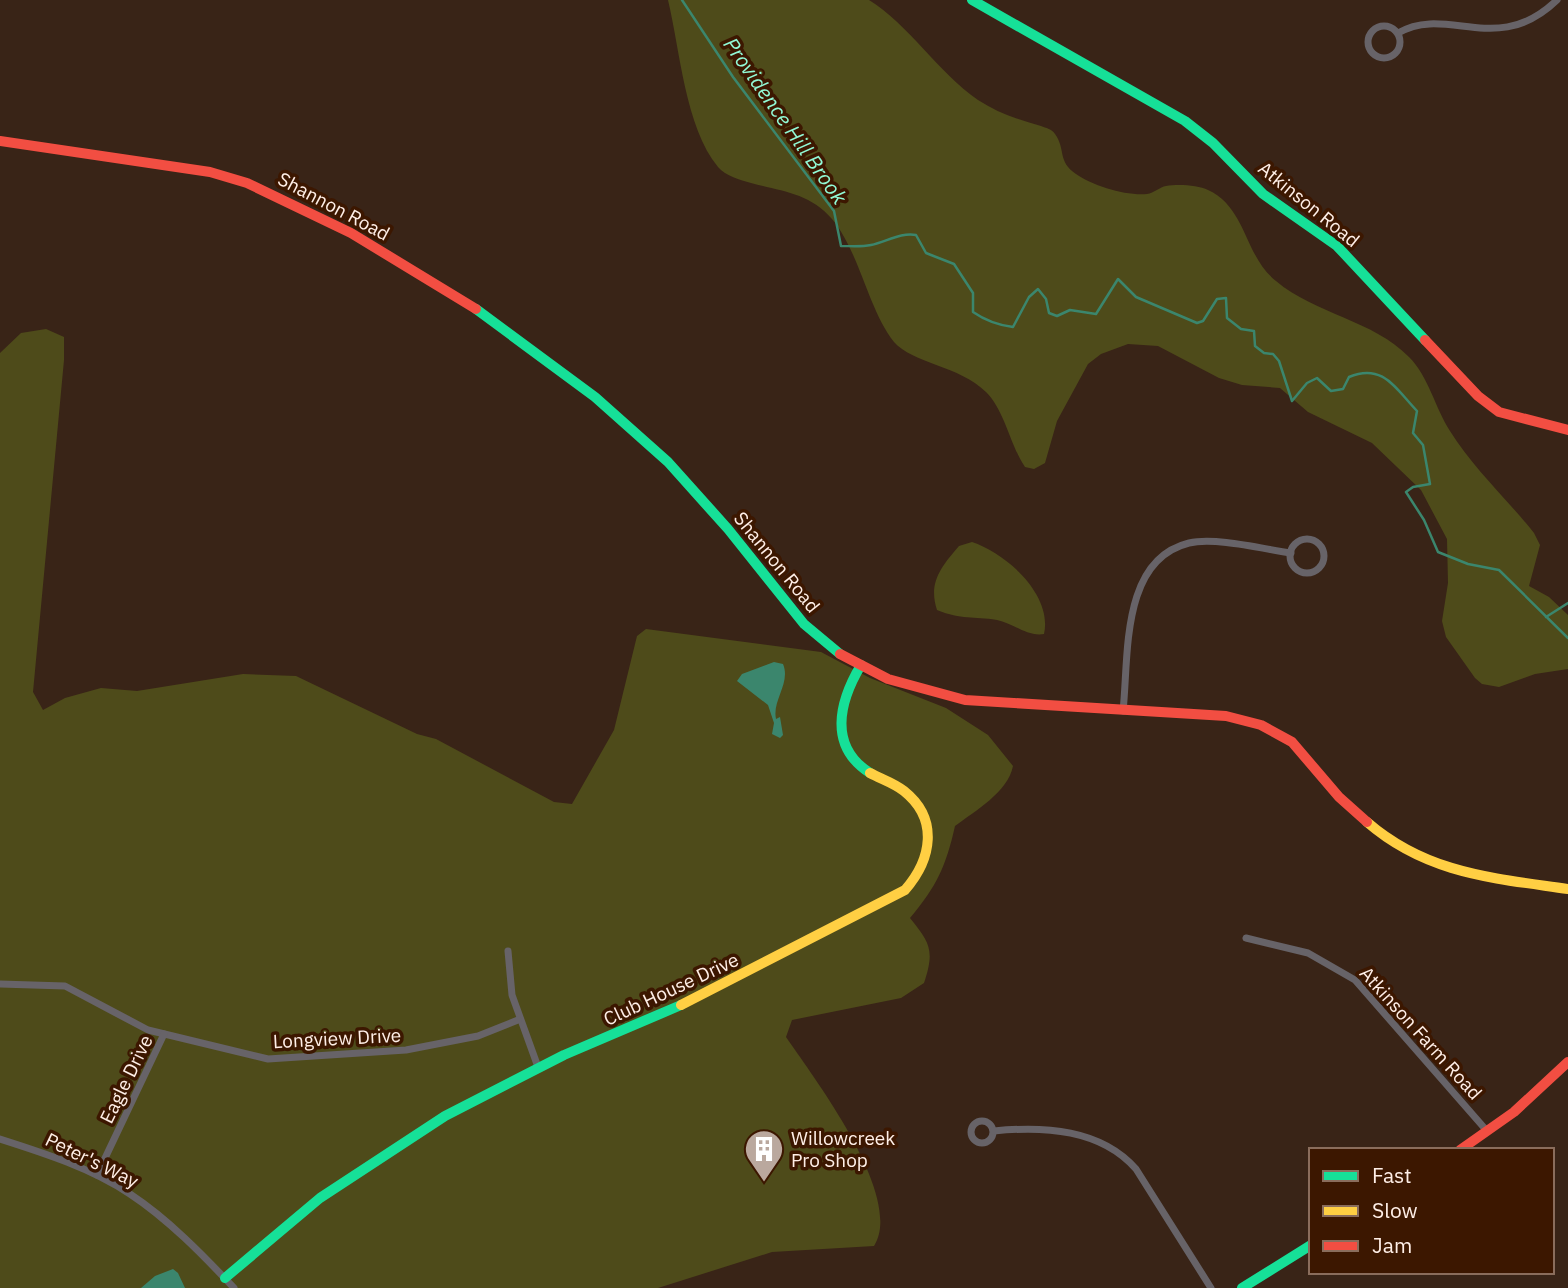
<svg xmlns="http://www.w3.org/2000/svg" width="1568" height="1288" viewBox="0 0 1568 1288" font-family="'IBM Plex Sans',sans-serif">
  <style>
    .green { fill: #4e4b1a }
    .water { fill: #3b866d }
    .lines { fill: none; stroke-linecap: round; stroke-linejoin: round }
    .stream { stroke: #3b866d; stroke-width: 2.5 }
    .street { stroke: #676368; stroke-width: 7 }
    .fast { stroke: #16e098; stroke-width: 10 }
    .slow { stroke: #ffcf43; stroke-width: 10 }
    .jam { stroke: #f24e42; stroke-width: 10 }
    .labels { text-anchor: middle; stroke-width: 7; stroke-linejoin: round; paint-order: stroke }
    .street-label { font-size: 19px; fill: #ffefe7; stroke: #3c1700 }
    .poi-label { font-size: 19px; fill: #ffefe7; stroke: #3c1700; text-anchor: start }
    .water-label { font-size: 21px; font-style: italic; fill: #92fad6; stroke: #3c1700 }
  </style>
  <rect width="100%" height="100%" fill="#392417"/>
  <g class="green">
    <path d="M 668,0 L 869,0 C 908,24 938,72 978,100 C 998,113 1019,120 1041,126 C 1046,128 1052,129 1055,134 C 1066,149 1057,161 1076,174 C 1093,186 1126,196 1147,194 C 1154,193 1160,187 1166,186 C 1178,184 1198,185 1208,190 C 1247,208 1244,256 1276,281 C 1315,314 1373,320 1409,357 C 1429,377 1435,408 1450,431 C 1473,468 1507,499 1534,533 L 1540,545 L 1529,586 L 1549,597 L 1568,615 L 1568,669 L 1535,674 L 1499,687 L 1482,684 L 1475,678 L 1446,637 L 1442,621 L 1448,583 L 1447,539 L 1421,490 L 1372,443 L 1308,412 L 1280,388 L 1242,385 L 1219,378 L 1158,346 L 1128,344 L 1101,354 L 1088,364 L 1057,421 L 1045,463 L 1034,469 L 1025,467 C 1010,445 1005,411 986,392 C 960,366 912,363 894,342 C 868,309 860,253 832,219 C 810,193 780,191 751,183 C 740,180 726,176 718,167 C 685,127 680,50 668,0 Z"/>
    <path d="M 46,329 L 64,337 L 64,360 L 33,692 L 43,710 L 65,698 L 101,688 L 137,691 L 243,674 L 296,676 L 417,734 L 436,739 L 554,802 L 572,804 L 614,730 L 637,636 L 646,629 L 821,652 L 870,678 L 946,708 L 988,735 L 1013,766 C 1008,792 975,811 955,826 C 946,866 937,886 910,918 C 930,943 935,950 924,983 L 901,998 L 792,1020 L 786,1037 C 814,1078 905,1197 874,1246 L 772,1252 L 658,1288 L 0,1288 L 0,353 L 21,333 Z"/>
    <path d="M 972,542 C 1006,553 1053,595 1044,634 C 1027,637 1013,623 997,620 C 973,616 962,620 937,610 C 928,583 941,567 959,546 Z"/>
  </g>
  <g class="water">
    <path d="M 774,662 L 783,664 C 791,683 772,700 776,719 L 780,717 L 783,735 L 780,738 L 772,734 L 774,723 L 768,705 L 737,681 L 742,674 Z"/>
    <path d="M 173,1269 L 178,1273 L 185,1288 L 141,1288 L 155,1276 Z"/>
  </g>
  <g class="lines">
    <g class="stream">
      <path d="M 682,0 L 733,77 L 834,211 L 841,246 C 851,246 861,247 871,245 C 886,242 901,232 916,235 L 926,253 L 954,264 L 973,293 L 973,312 C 986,321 997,325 1013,327 L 1029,297 L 1038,289 L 1046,299 L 1049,313 L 1057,316 L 1070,310 L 1096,314 L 1118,279 L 1136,297 L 1197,323 L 1203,321 L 1217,299 L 1226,298 L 1227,318 L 1241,329 L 1254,331 L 1255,346 L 1264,353 L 1273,354 L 1279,361 L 1292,401 L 1307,383 L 1317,378 L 1331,391 L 1343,389 L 1349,377 C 1383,363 1395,388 1417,411 L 1413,433 L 1423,445 L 1430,484 L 1413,487 L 1406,492 L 1424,520 L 1438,552 L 1468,564 L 1499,570 L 1568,638"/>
      <path d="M 1546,617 L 1568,603"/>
    </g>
    <g class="street">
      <circle cx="1384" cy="42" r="16"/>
      <path d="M 1398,33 C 1448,4 1497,58 1557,0"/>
      <circle cx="1307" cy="556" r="17"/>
      <path d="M 1123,711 C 1129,657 1120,560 1189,543 C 1216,537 1263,549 1291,553"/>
      <path d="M 1246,938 L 1308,953 L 1355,980 L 1487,1131"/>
      <path d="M 508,951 L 512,995 L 538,1067"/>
      <path d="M 0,984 L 65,986 L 148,1030 L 268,1059 L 406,1050 L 478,1036 L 518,1020"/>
      <circle cx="982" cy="1132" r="11"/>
      <path d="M 994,1131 C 1044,1126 1101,1129 1136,1169 L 1211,1288"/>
      <path d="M 0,1139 C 44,1153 91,1168 130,1194 C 168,1219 203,1255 234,1288"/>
      <path d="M 97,1175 L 164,1034"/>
    </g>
    <g class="fast">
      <path d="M 972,0 L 1185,121 L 1213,143 L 1263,194 L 1337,246 L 1425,340"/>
      <path d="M 476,309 L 595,397 L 668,462 L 728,529 L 804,624 L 840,654"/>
      <path d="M 861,665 C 839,702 828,746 870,773"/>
      <path d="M 225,1278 L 320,1198 L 445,1116 L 564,1055 L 681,1005"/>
      <path d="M 1242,1288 L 1311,1245"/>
    </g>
    <g class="slow">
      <path d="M 1367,822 C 1427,874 1493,878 1568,889"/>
      <path d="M 681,1005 L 905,890 C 932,859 939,819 904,791 C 894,783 881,779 870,773"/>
    </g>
    <g class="jam">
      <path d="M 0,141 L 210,172 L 247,183 L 351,233 L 476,309"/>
      <path d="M 1425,340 L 1478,396 L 1499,412 L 1568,430"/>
      <path d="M 840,654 L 888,679 L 965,700 L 1226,716 L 1261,725 L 1292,742 L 1339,797 L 1367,822"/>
      <path d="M 1460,1150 L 1514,1112 L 1568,1062"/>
    </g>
  </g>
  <defs>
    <g id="building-pin" transform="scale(2.0125)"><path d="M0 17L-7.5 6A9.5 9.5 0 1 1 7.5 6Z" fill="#baa89e" stroke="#3c1700"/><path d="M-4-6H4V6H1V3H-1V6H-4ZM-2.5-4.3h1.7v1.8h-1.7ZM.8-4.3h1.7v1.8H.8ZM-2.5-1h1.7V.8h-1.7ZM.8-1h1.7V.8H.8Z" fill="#fff"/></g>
  </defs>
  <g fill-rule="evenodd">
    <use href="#building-pin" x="764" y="1149"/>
  </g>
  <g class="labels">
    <g class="street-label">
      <text transform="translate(1309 204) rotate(39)" y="7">Atkinson Road</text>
      <text transform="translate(334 206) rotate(28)" y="7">Shannon Road</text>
      <text transform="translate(777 562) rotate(51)" y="7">Shannon Road</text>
      <text transform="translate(671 989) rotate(-25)" y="7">Club House Drive</text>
      <text transform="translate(1421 1033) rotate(48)" y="7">Atkinson Farm Road</text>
      <text transform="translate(337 1038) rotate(-3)" y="7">Longview Drive</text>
      <text transform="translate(126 1079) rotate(-64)" y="7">Eagle Drive</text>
      <text transform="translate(92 1160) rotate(26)" y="7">Peter's Way</text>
    </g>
    <g class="poi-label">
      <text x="791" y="1145">Willowcreek<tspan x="791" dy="22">Pro Shop</tspan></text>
    </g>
    <g class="water-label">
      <text transform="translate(785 121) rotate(55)" y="7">Providence Hill Brook</text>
    </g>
  </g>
  <rect x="1309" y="1148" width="245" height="126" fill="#3c1700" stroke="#8a6d5c" stroke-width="2"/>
  <rect x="1323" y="1171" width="35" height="10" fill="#16e098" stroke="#8a6d5c" stroke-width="2"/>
  <text x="1372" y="1183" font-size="21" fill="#ffefe7">Fast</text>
  <rect x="1323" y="1206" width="35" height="10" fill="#ffcf43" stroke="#8a6d5c" stroke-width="2"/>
  <text x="1372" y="1218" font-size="21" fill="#ffefe7">Slow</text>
  <rect x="1323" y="1241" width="35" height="10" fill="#f24e42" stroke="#8a6d5c" stroke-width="2"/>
  <text x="1372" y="1253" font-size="21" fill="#ffefe7">Jam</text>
</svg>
